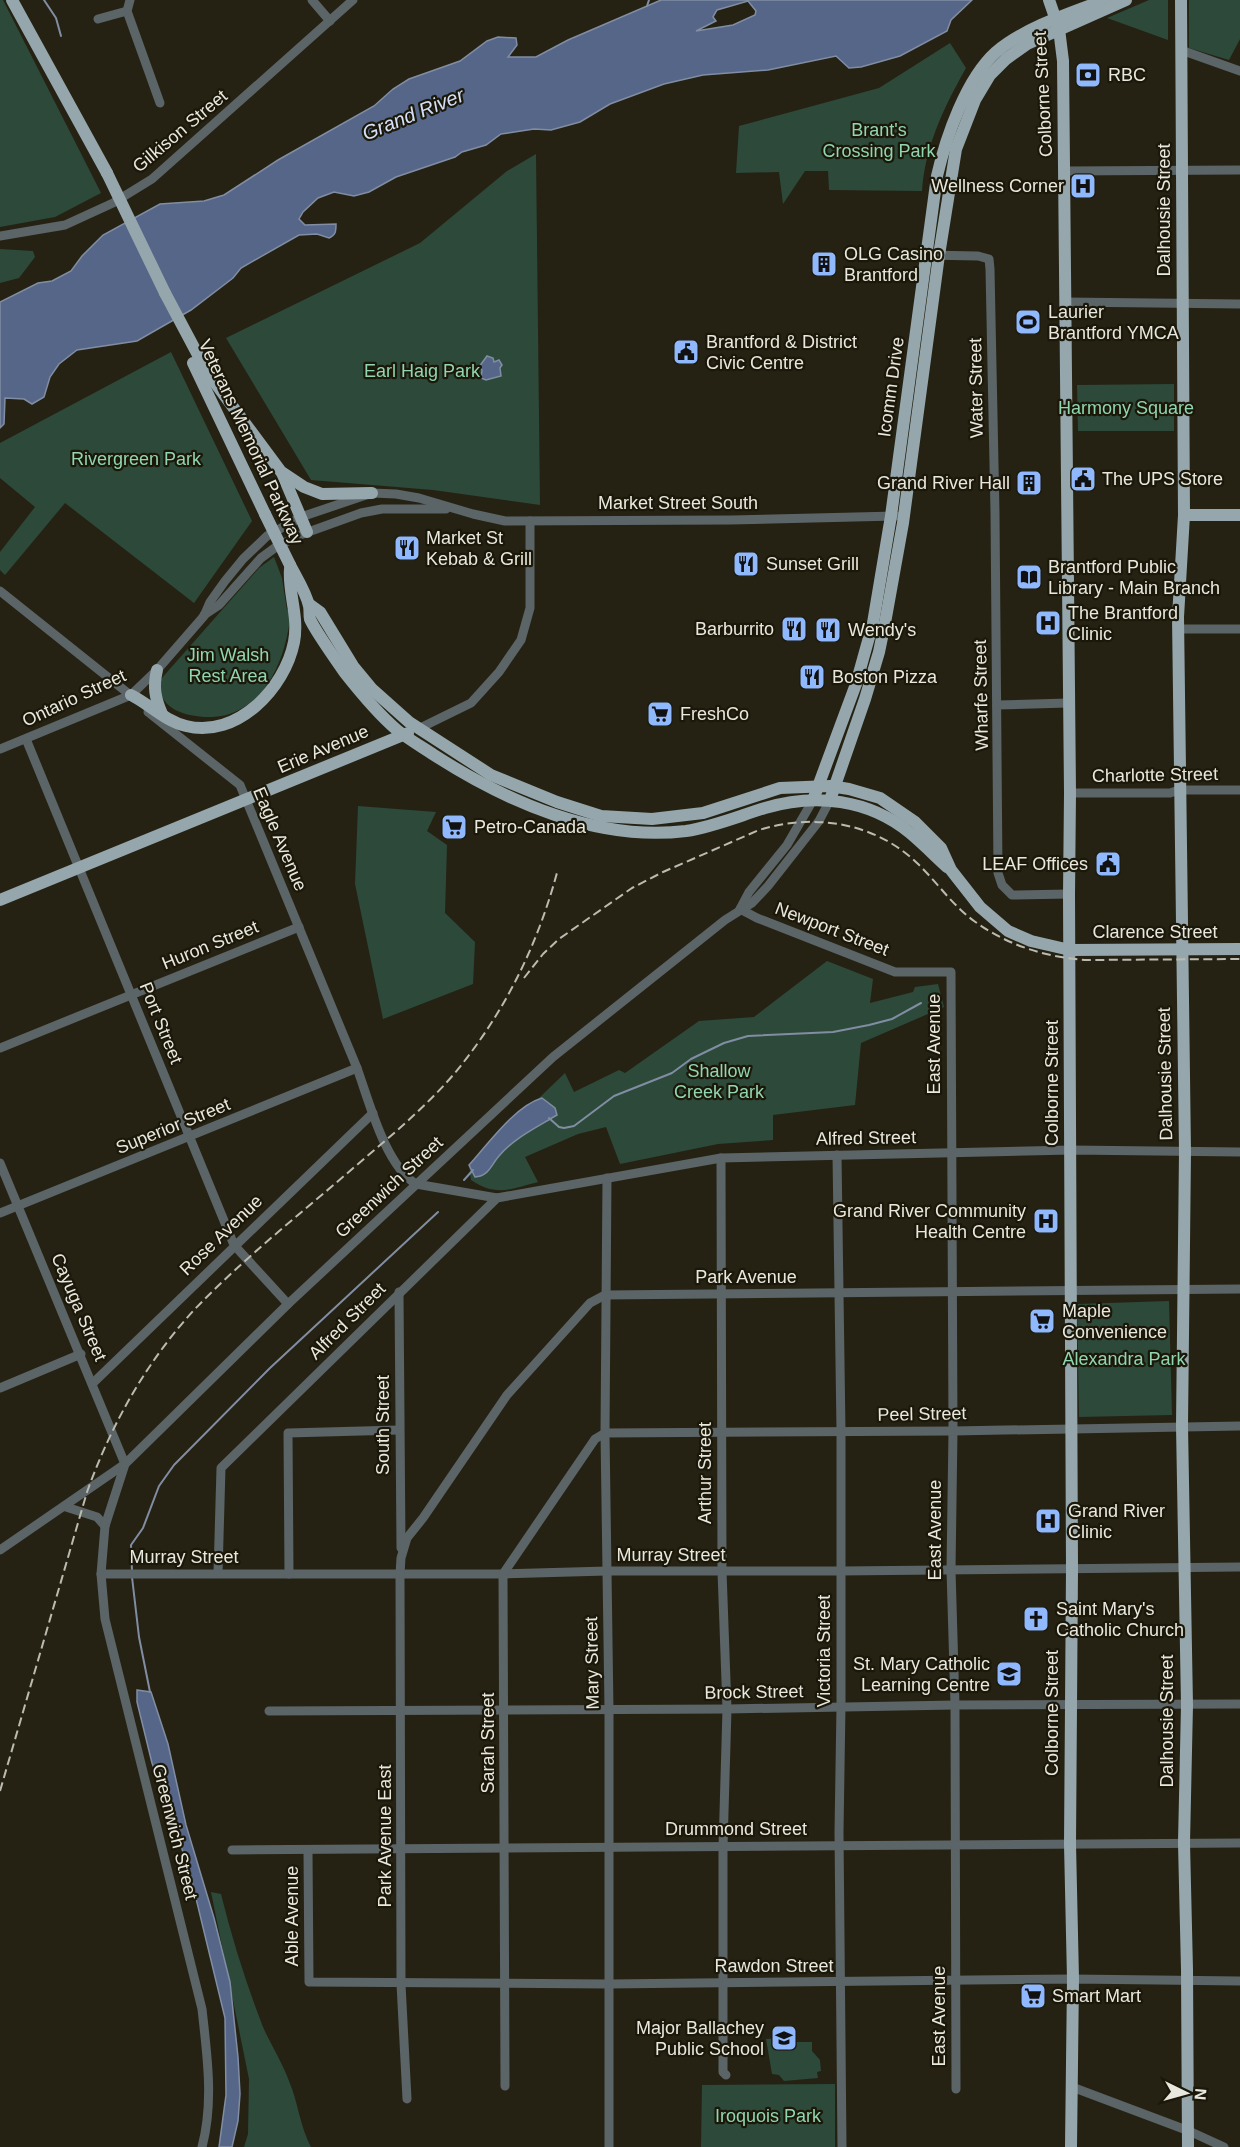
<svg xmlns="http://www.w3.org/2000/svg" width="1240" height="2147" viewBox="0 0 1240 2147" font-family="Helvetica,sans-serif">
  <style>
    .green { fill: #2d493a }
    .water { fill: #568; stroke: #818da2; stroke-width: 1.5; fill-rule: evenodd }
    .lines { fill: none; stroke-linecap: round; stroke-linejoin: round }
    .stream { stroke: #818da2; stroke-width: 2 }
    .minor { stroke: #5b6466; stroke-width: 9 }
    .major { stroke: #95a7ac; stroke-width: 12 }
    .rail { stroke: #bcbbb0; stroke-width: 2; stroke-dasharray: 9 4.5; stroke-linecap: butt }
    .major-bridge { stroke: #95a7ac; stroke-width: 12 }
    .labels { text-anchor: middle; stroke-width: 4.5; stroke-linejoin: round; paint-order: stroke }
    .poi-label { font-size: 18px; fill: #e9e8de; stroke: #1b180a; text-anchor: start }
    .street-label { font-size: 18px; fill: #e9e8de; stroke: #1b180a }
    .park-label { font-size: 18px; fill: #90d6b1; stroke: #1b180a }
    .water-label { font-size: 20px; font-style: italic; fill: #d5e1f9; stroke: #1b180a }
  </style>
  <rect width="100%" height="100%" fill="#252213"/>
  <g class="green">
    <path d="M 0,0 L 3,0 L 101,193 L 55,217 L 0,227 Z"/>
    <path d="M 1149,0 L 1168,0 L 1168,40 L 1107,18 Z"/>
    <path d="M 1189,0 L 1240,0 L 1240,39 L 1229,60 L 1189,48 Z"/>
    <path d="M 950,43 L 966,68 C 944,107 925,146 922,191 L 829,190 L 828,171 L 805,171 L 783,204 L 779,172 L 736,173 L 739,126 L 879,88 Z"/>
    <path d="M 536,154 L 540,505 L 433,490 L 311,480 L 226,338 L 420,243 L 507,171 Z"/>
    <path d="M 0,249 L 33,251 L 35,257 L 19,278 L 0,283 Z"/>
    <path d="M 171,352 L 252,521 L 194,603 L 65,503 L 5,575 L 0,570 L 0,552 L 35,507 L 0,478 L 0,443 Z"/>
    <path d="M 1174,384 L 1174,431 L 1078,431 L 1077,385 Z"/>
    <path d="M 274,557 L 282,578 L 287,610 L 291,611 C 288,640 280,670 261,693 C 251,704 235,714 221,716 C 196,720 153,712 161,679 L 259,568 Z"/>
    <path d="M 358,806 L 436,812 L 427,831 L 447,845 L 445,913 L 475,942 L 473,984 L 383,1019 L 355,884 Z"/>
    <path d="M 827,961 L 873,979 L 870,1003 L 913,992 L 915,987 L 938,984 L 944,1007 L 861,1043 L 855,1105 L 773,1115 L 773,1140 L 718,1144 L 620,1164 L 606,1127 L 578,1134 L 525,1157 L 538,1182 C 511,1189 496,1197 471,1180 L 469,1165 L 565,1073 L 574,1092 L 619,1070 L 625,1073 L 699,1021 L 754,1017 Z"/>
    <path d="M 1169,1301 L 1172,1415 L 1079,1417 L 1077,1304 Z"/>
    <path d="M 211,1892 L 221,1894 C 232,1939 246,1983 263,2027 C 271,2045 282,2062 289,2081 C 298,2102 300,2127 311,2147 L 244,2147 L 248,2134 L 249,2079 Z"/>
    <path d="M 781,2038 L 788,2042 L 812,2042 L 812,2051 L 820,2060 L 821,2071 L 817,2072 L 818,2078 L 784,2081 L 779,2075 L 772,2074 L 766,2039 Z"/>
    <path d="M 835,2084 L 835,2147 L 701,2147 L 702,2085 Z"/>
  </g>
  <g class="water">
    <path d="M 661,0 L 972,0 L 951,20 L 947,31 L 900,56 L 861,67 L 849,68 L 836,56 L 768,70 L 703,75 L 664,84 L 610,104 L 580,122 L 551,130 L 534,129 L 501,134 L 486,145 L 462,152 L 455,157 L 396,177 L 369,192 L 354,196 L 334,192 L 318,198 L 303,212 L 299,219 L 305,225 L 336,224 C 336,231 336,235 329,238 L 317,234 L 299,235 L 241,268 L 233,278 L 191,310 L 137,341 L 77,350 L 59,364 L 50,377 L 44,397 L 32,404 L 24,399 L 5,398 L 4,424 L 0,428 L 0,302 L 38,283 L 52,281 L 71,271 L 82,256 L 103,235 L 160,204 L 204,201 L 224,195 L 278,160 L 374,106 L 393,89 L 409,79 L 460,61 L 487,41 L 498,37 L 516,38 L 517,45 L 508,57 L 536,57 L 568,40 ZM 748,1 L 756,11 L 755,15 L 733,25 L 696,31 L 716,21 L 713,17 L 717,10 Z"/>
    <path d="M 487,356 L 493,358 L 494,362 L 499,360 L 502,365 L 500,368 L 501,376 L 486,380 L 481,378 L 482,370 L 479,367 Z"/>
    <path d="M 542,1098 L 555,1108 L 557,1115 C 537,1127 514,1138 499,1156 C 491,1165 489,1176 475,1177 L 469,1165 C 488,1144 515,1106 542,1098 Z"/>
    <path d="M 137,1690 L 151,1692 L 168,1744 L 186,1825 L 214,1918 L 230,1982 L 238,2057 L 240,2094 L 238,2121 L 232,2147 L 219,2147 L 226,2095 L 225,2018 L 193,1886 L 179,1839 L 152,1763 L 137,1702 Z"/>
  </g>
  <g class="lines">
    <g class="stream">
      <path d="M 44,0 L 56,18 L 61,36"/>
      <path d="M 647,6 L 649,0"/>
      <path d="M 549,1118 L 559,1127 L 564,1128 L 574,1126 L 614,1096 L 672,1073 L 691,1059 L 724,1043 L 748,1036 L 833,1032 L 869,1025 L 892,1019 L 921,1003"/>
      <path d="M 464,1180 L 473,1170"/>
      <path d="M 132,1571 L 131,1545 L 143,1528 L 159,1486 L 174,1465 L 270,1368 L 438,1212"/>
      <path d="M 132,1577 L 139,1637 L 150,1692"/>
    </g>
    <g class="minor">
      <path d="M 312,0 L 330,21"/>
      <path d="M 127,11 L 160,103"/>
      <path d="M 98,19 L 127,11 L 130,0"/>
      <path d="M 1181,50 L 1240,71"/>
      <path d="M 1064,171 L 1240,170"/>
      <path d="M 0,236 L 65,225 L 113,203 L 152,179 L 353,0"/>
      <path d="M 926,255 L 978,256 L 989,259 L 990,269 L 995,513 L 998,873 L 1002,885 L 1012,895 L 1069,894"/>
      <path d="M 1065,302 L 1240,304"/>
      <path d="M 0,591 L 134,698"/>
      <path d="M 204,615 L 219,605 L 261,558 L 276,547 L 300,535 L 361,513 L 382,509 L 446,509"/>
      <path d="M 1178,629 L 1240,629"/>
      <path d="M 997,705 L 1068,703"/>
      <path d="M 148,712 L 240,785 L 357,1068 C 369,1101 385,1165 416,1184 L 497,1198"/>
      <path d="M 418,729 L 471,703 L 499,672 L 521,640 L 530,608 L 530,521"/>
      <path d="M 26,739 L 234,1245 L 288,1304"/>
      <path d="M 0,749 L 131,695 L 157,670 L 204,616 L 210,602 L 225,581 L 243,559 L 267,536 L 301,517 L 372,493 L 396,494 L 419,498 L 473,514 L 505,521 L 731,520 L 896,516"/>
      <path d="M 1070,793 L 1170,793 L 1179,790 L 1240,790"/>
      <path d="M 740,909 L 757,918 L 895,972 L 951,972 L 953,1431 L 951,1570 L 955,1705 L 956,2089"/>
      <path d="M 740,909 L 749,892 L 787,845 L 813,800"/>
      <path d="M 0,1048 L 299,927"/>
      <path d="M 837,1155 L 841,1431 L 841,1706 L 839,1832 L 842,2147"/>
      <path d="M 721,1158 L 722,1571 L 727,1709 L 723,1847 L 723,2072 L 726,2075"/>
      <path d="M 0,1163 L 125,1464"/>
      <path d="M 607,1178 L 605,1433 L 609,1710 L 609,2147"/>
      <path d="M 0,1213 L 357,1068"/>
      <path d="M 399,1292 L 401,1548"/>
      <path d="M 93,1383 L 373,1113"/>
      <path d="M 0,1388 L 81,1354"/>
      <path d="M 66,1507 L 97,1517 L 105,1526"/>
      <path d="M 0,1550 L 125,1464"/>
      <path d="M 218,1573 L 221,1468 L 497,1198 L 721,1158 L 1071,1150 L 1240,1152"/>
      <path d="M 101,1574 L 503,1574 L 607,1571 L 840,1571 L 1240,1567"/>
      <path d="M 289,1574 L 288,1433 L 399,1430"/>
      <path d="M 269,1711 L 727,1709 L 955,1705 L 1240,1704"/>
      <path d="M 232,1850 L 1240,1843"/>
      <path d="M 308,1850 L 309,1982 L 608,1984 L 1073,1979 L 1240,1981"/>
      <path d="M 505,2086 L 503,1574 L 595,1439 L 605,1433 L 953,1431 L 1240,1426"/>
      <path d="M 1072,2087 L 1189,2131 L 1224,2147"/>
      <path d="M 407,2099 L 401,1984 L 400,1574 L 401,1558 L 407,1538 L 423,1518 L 507,1395 L 590,1303 L 605,1295 L 1240,1289"/>
      <path d="M 202,2147 C 214,2102 207,2055 202,2009 L 105,1619 L 101,1574 L 105,1526 L 125,1464 L 288,1304 L 553,1057 L 725,920 L 752,903 L 768,886 L 819,821 L 830,800"/>
    </g>
    <g class="major">
      <path d="M 12,0 L 107,173"/>
      <path d="M 1049,0 L 1059,29 L 1063,61 L 1070,793 L 1069,894 L 1072,1569 L 1070,1844 L 1073,1979 L 1071,2147"/>
      <path d="M 1181,0 L 1184,515 L 1178,617 L 1185,1152 L 1182,1426 L 1187,1705 L 1184,1843 L 1187,1970 L 1188,2147"/>
      <path d="M 165,293 L 207,372 L 282,473 L 307,532"/>
      <path d="M 193,363 L 265,514"/>
      <path d="M 283,473 L 304,487 L 322,494 L 372,493"/>
      <path d="M 1184,515 L 1240,515"/>
      <path d="M 290,565 C 296,577 306,592 309,606 C 310,610 309,615 310,619 C 314,629 338,663 345,673 C 360,692 378,714 397,730 C 408,739 422,747 434,755 C 507,802 598,842 686,831 C 713,827 739,816 765,808 C 815,793 869,799 910,833 C 923,844 935,856 947,867"/>
      <path d="M 309,604 L 320,612 L 353,666 L 372,689 L 409,722 L 491,775 L 557,802 L 601,816 L 652,819 L 703,813 L 780,788 L 830,786 L 849,789 L 880,798 L 915,822 L 941,848 L 951,870 L 980,907 L 1008,931 L 1031,941 L 1070,950 L 1240,949"/>
      <path d="M 157,670 C 153,687 155,698 162,714"/>
      <path d="M 131,695 C 149,704 165,721 186,726 C 237,739 285,688 294,642 C 299,616 288,593 290,569"/>
      <path d="M 813,800 L 856,684 L 873,623 L 891,516 L 937,176 C 946,137 966,79 996,52 C 1024,28 1070,13 1105,0"/>
      <path d="M 830,800 L 865,699 L 879,652 L 885,623 L 903,523 L 939,255 L 956,149 L 975,100 L 990,75 L 1006,59 L 1027,44 L 1126,0"/>
      <path d="M 0,900 L 408,733"/>
    </g>
    <g class="rail">
      <path d="M 524,978 L 543,954 L 559,939 L 632,888 L 663,872 L 759,830 C 814,813 874,822 917,863 C 937,882 952,905 974,921 C 1007,945 1045,957 1085,960 L 1240,959"/>
      <path d="M 0,1791 L 87,1492 C 111,1425 146,1362 195,1309 C 243,1259 299,1215 351,1170 C 387,1139 423,1110 454,1074 C 504,1014 538,945 558,869"/>
    </g>
    <g class="major-bridge">
      <path d="M 107,173 L 165,293"/>
      <path d="M 265,514 L 290,565"/>
    </g>
  </g>
  <defs>
    <g id="bank-square" transform="scale(1.35)"><rect x="-9" y="-9" width="18" height="18" rx="4" fill="#90b8fd" stroke="#1b180a"/><path d="M-6-4H6V4H-6ZM0-2.3a2.3 2.3 0 1 0 0 4.6a2.3 2.3 0 1 0 0-4.6Z" fill="#111"/></g>
    <g id="hospital-square" transform="scale(1.35)"><rect x="-9" y="-9" width="18" height="18" rx="4" fill="#90b8fd" stroke="#1b180a"/><path d="M-5-5h3v3.5h4V-5h3V5h-3V1.5h-4V5h-3Z" fill="#111"/></g>
    <g id="building-square" transform="scale(1.35)"><rect x="-9" y="-9" width="18" height="18" rx="4" fill="#90b8fd" stroke="#1b180a"/><path d="M-4-6H4V6H1V3H-1V6H-4ZM-2.5-4.3h1.7v1.8h-1.7ZM.8-4.3h1.7v1.8H.8ZM-2.5-1h1.7V.8h-1.7ZM.8-1h1.7V.8H.8Z" fill="#111"/></g>
    <g id="stadium-square" transform="scale(1.35)"><rect x="-9" y="-9" width="18" height="18" rx="4" fill="#90b8fd" stroke="#1b180a"/><path d="M0-5a6.5 5 0 1 0 0 10a6.5 5 0 1 0 0-10ZM-3.5-1.8h7v3.6h-7Z" fill="#111"/></g>
    <g id="civic-square" transform="scale(1.35)"><rect x="-9" y="-9" width="18" height="18" rx="4" fill="#90b8fd" stroke="#1b180a"/><path d="M-.6-6.5H3V-4.5H.6V-3L4-1V1h2V6H-6V1h2V-1L-.6-3ZM-1.2 2.5V6h2.4V2.5Z" fill="#111"/></g>
    <g id="restaurant-square" transform="scale(1.35)"><rect x="-9" y="-9" width="18" height="18" rx="4" fill="#90b8fd" stroke="#1b180a"/><path d="M-5-6h1v4h1v-4h1v4h1v-4h1v5L-1.5 .5V6h-2V.5L-5-1ZM5-6V6H3V1.5H1.5Q1.5-4 5-6Z" fill="#111"/></g>
    <g id="library-square" transform="scale(1.35)"><rect x="-9" y="-9" width="18" height="18" rx="4" fill="#90b8fd" stroke="#1b180a"/><path d="M-6-4Q-3-5.5-.7-3.5V5Q-3 3-6 4ZM6-4Q3-5.5 .7-3.5V5Q3 3 6 4Z" fill="#111"/></g>
    <g id="supermarket-square" transform="scale(1.35)"><rect x="-9" y="-9" width="18" height="18" rx="4" fill="#90b8fd" stroke="#1b180a"/><path d="M-6-5.5h2.5l.6 2H6L4.5 2H-2.5L-4.4-4H-6ZM-1.5 3.2a1.3 1.3 0 1 0 .1 0ZM3 3.2a1.3 1.3 0 1 0 .1 0Z" fill="#111"/></g>
    <g id="church-square" transform="scale(1.35)"><rect x="-9" y="-9" width="18" height="18" rx="4" fill="#90b8fd" stroke="#1b180a"/><path d="M-1.2-6h2.4v3.5h3.3v2.4h-3.3V6h-2.4V-.1h-3.3v-2.4h3.3Z" fill="#111"/></g>
    <g id="school-square" transform="scale(1.35)"><rect x="-9" y="-9" width="18" height="18" rx="4" fill="#90b8fd" stroke="#1b180a"/><path d="M0-5L7-2L0 1L-7-2ZM-4 1L0 2.5L4 1V4Q0 6-4 4Z" fill="#111"/></g>
  </defs>
  <g fill-rule="evenodd">
    <use href="#bank-square" x="1088" y="75"/>
    <use href="#hospital-square" x="1083" y="186"/>
    <use href="#building-square" x="824" y="264"/>
    <use href="#stadium-square" x="1028" y="322"/>
    <use href="#civic-square" x="686" y="352"/>
    <use href="#civic-square" x="1083" y="479"/>
    <use href="#building-square" x="1029" y="483"/>
    <use href="#restaurant-square" x="407" y="548"/>
    <use href="#restaurant-square" x="746" y="564"/>
    <use href="#library-square" x="1029" y="577"/>
    <use href="#hospital-square" x="1048" y="623"/>
    <use href="#restaurant-square" x="794" y="629"/>
    <use href="#restaurant-square" x="828" y="630"/>
    <use href="#restaurant-square" x="812" y="677"/>
    <use href="#supermarket-square" x="660" y="714"/>
    <use href="#supermarket-square" x="454" y="827"/>
    <use href="#civic-square" x="1108" y="864"/>
    <use href="#hospital-square" x="1046" y="1221"/>
    <use href="#supermarket-square" x="1042" y="1321"/>
    <use href="#hospital-square" x="1048" y="1521"/>
    <use href="#church-square" x="1036" y="1619"/>
    <use href="#school-square" x="1009" y="1674"/>
    <use href="#supermarket-square" x="1033" y="1996"/>
    <use href="#school-square" x="784" y="2038"/>
  </g>
  <g class="labels">
    <g class="poi-label">
      <text x="1108" y="81">RBC</text>
      <text x="1064" y="192" text-anchor="end">Wellness Corner</text>
      <text x="844" y="260">OLG Casino<tspan x="844" dy="21">Brantford</tspan></text>
      <text x="1048" y="318">Laurier<tspan x="1048" dy="21">Brantford YMCA</tspan></text>
      <text x="706" y="348">Brantford &amp; District<tspan x="706" dy="21">Civic Centre</tspan></text>
      <text x="1102" y="485">The UPS Store</text>
      <text x="1010" y="489" text-anchor="end">Grand River Hall</text>
      <text x="426" y="544">Market St<tspan x="426" dy="21">Kebab &amp; Grill</tspan></text>
      <text x="766" y="570">Sunset Grill</text>
      <text x="1048" y="573">Brantford Public<tspan x="1048" dy="21">Library - Main Branch</tspan></text>
      <text x="1068" y="619">The Brantford<tspan x="1068" dy="21">Clinic</tspan></text>
      <text x="774" y="635" text-anchor="end">Barburrito</text>
      <text x="848" y="636">Wendy's</text>
      <text x="832" y="683">Boston Pizza</text>
      <text x="680" y="720">FreshCo</text>
      <text x="474" y="833">Petro-Canada</text>
      <text x="1088" y="870" text-anchor="end">LEAF Offices</text>
      <text x="1026" y="1217" text-anchor="end">Grand River Community<tspan x="1026" dy="21">Health Centre</tspan></text>
      <text x="1062" y="1317">Maple<tspan x="1062" dy="21">Convenience</tspan></text>
      <text x="1068" y="1517">Grand River<tspan x="1068" dy="21">Clinic</tspan></text>
      <text x="1056" y="1615">Saint Mary's<tspan x="1056" dy="21">Catholic Church</tspan></text>
      <text x="990" y="1670" text-anchor="end">St. Mary Catholic<tspan x="990" dy="21">Learning Centre</tspan></text>
      <text x="1052" y="2002">Smart Mart</text>
      <text x="764" y="2034" text-anchor="end">Major Ballachey<tspan x="764" dy="21">Public School</tspan></text>
    </g>
    <g class="street-label">
      <text transform="translate(1043 94) rotate(-93)" y="6">Colborne Street</text>
      <text transform="translate(180 131) rotate(-40)" y="6">Gilkison Street</text>
      <text transform="translate(1164 210) rotate(-90)" y="6">Dalhousie Street</text>
      <text transform="translate(891 387) rotate(-82)" y="6">Icomm Drive</text>
      <text transform="translate(976 388) rotate(-91)" y="6">Water Street</text>
      <text transform="translate(251 442) rotate(65)" y="6">Veterans Memorial Parkway</text>
      <text x="678" y="509">Market Street South</text>
      <text transform="translate(981 695) rotate(-91)" y="6">Wharfe Street</text>
      <text transform="translate(74 698) rotate(-25)" y="6">Ontario Street</text>
      <text transform="translate(323 749) rotate(-23)" y="6">Erie Avenue</text>
      <text transform="translate(1155 775) rotate(-1)" y="6">Charlotte Street</text>
      <text transform="translate(280 839) rotate(67)" y="6">Eagle Avenue</text>
      <text transform="translate(832 929) rotate(21)" y="6">Newport Street</text>
      <text x="1155" y="938">Clarence Street</text>
      <text transform="translate(210 945) rotate(-22)" y="6">Huron Street</text>
      <text transform="translate(161 1023) rotate(68)" y="6">Port Street</text>
      <text transform="translate(934 1044) rotate(-90)" y="6">East Avenue</text>
      <text transform="translate(1165 1074) rotate(-91)" y="6">Dalhousie Street</text>
      <text transform="translate(1052 1083) rotate(-90)" y="6">Colborne Street</text>
      <text transform="translate(173 1126) rotate(-22)" y="6">Superior Street</text>
      <text transform="translate(866 1138) rotate(-1)" y="6">Alfred Street</text>
      <text transform="translate(389 1187) rotate(-43)" y="6">Greenwich Street</text>
      <text transform="translate(221 1235) rotate(-44)" y="6">Rose Avenue</text>
      <text x="746" y="1283">Park Avenue</text>
      <text transform="translate(79 1307) rotate(67)" y="6">Cayuga Street</text>
      <text transform="translate(347 1321) rotate(-45)" y="6">Alfred Street</text>
      <text transform="translate(922 1414) rotate(-1)" y="6">Peel Street</text>
      <text transform="translate(383 1425) rotate(-90)" y="6">South Street</text>
      <text transform="translate(705 1473) rotate(-90)" y="6">Arthur Street</text>
      <text transform="translate(935 1530) rotate(-90)" y="6">East Avenue</text>
      <text x="671" y="1561">Murray Street</text>
      <text x="184" y="1563">Murray Street</text>
      <text transform="translate(824 1651) rotate(-90)" y="6">Victoria Street</text>
      <text transform="translate(592 1663) rotate(-91)" y="6">Mary Street</text>
      <text transform="translate(754 1692) rotate(-1)" y="6">Brock Street</text>
      <text transform="translate(1052 1713) rotate(-90)" y="6">Colborne Street</text>
      <text transform="translate(1167 1721) rotate(-90)" y="6">Dalhousie Street</text>
      <text transform="translate(488 1743) rotate(-90)" y="6">Sarah Street</text>
      <text x="736" y="1835">Drummond Street</text>
      <text transform="translate(175 1832) rotate(76)" y="6">Greenwich Street</text>
      <text transform="translate(385 1836) rotate(-90)" y="6">Park Avenue East</text>
      <text transform="translate(292 1916) rotate(-90)" y="6">Able Avenue</text>
      <text x="774" y="1972">Rawdon Street</text>
      <text transform="translate(939 2016) rotate(-90)" y="6">East Avenue</text>
    </g>
    <g class="park-label">
      <text x="879" y="136">Brant's<tspan x="879" dy="21">Crossing Park</tspan></text>
      <text x="422" y="377">Earl Haig Park</text>
      <text x="1126" y="414">Harmony Square</text>
      <text x="136" y="465">Rivergreen Park</text>
      <text x="228" y="661">Jim Walsh<tspan x="228" dy="21">Rest Area</tspan></text>
      <text x="719" y="1077">Shallow<tspan x="719" dy="21">Creek Park</tspan></text>
      <text x="1124" y="1365">Alexandra Park</text>
      <text x="768" y="2122">Iroquois Park</text>
    </g>
    <g class="water-label">
      <text transform="translate(413 114) rotate(-22)" y="7">Grand River</text>
    </g>
  </g>
  <g transform="translate(1186 2093) rotate(95)" stroke="#1b180a" stroke-width="4.5" paint-order="stroke">
  <path d="M0-4.5L10 22L0 15L-10 22Z" fill="#e9e8de"/>
  <text y="-9" font-size="16" font-weight="bold" text-anchor="middle" fill="#e9e8de">N</text>
  </g>
</svg>
